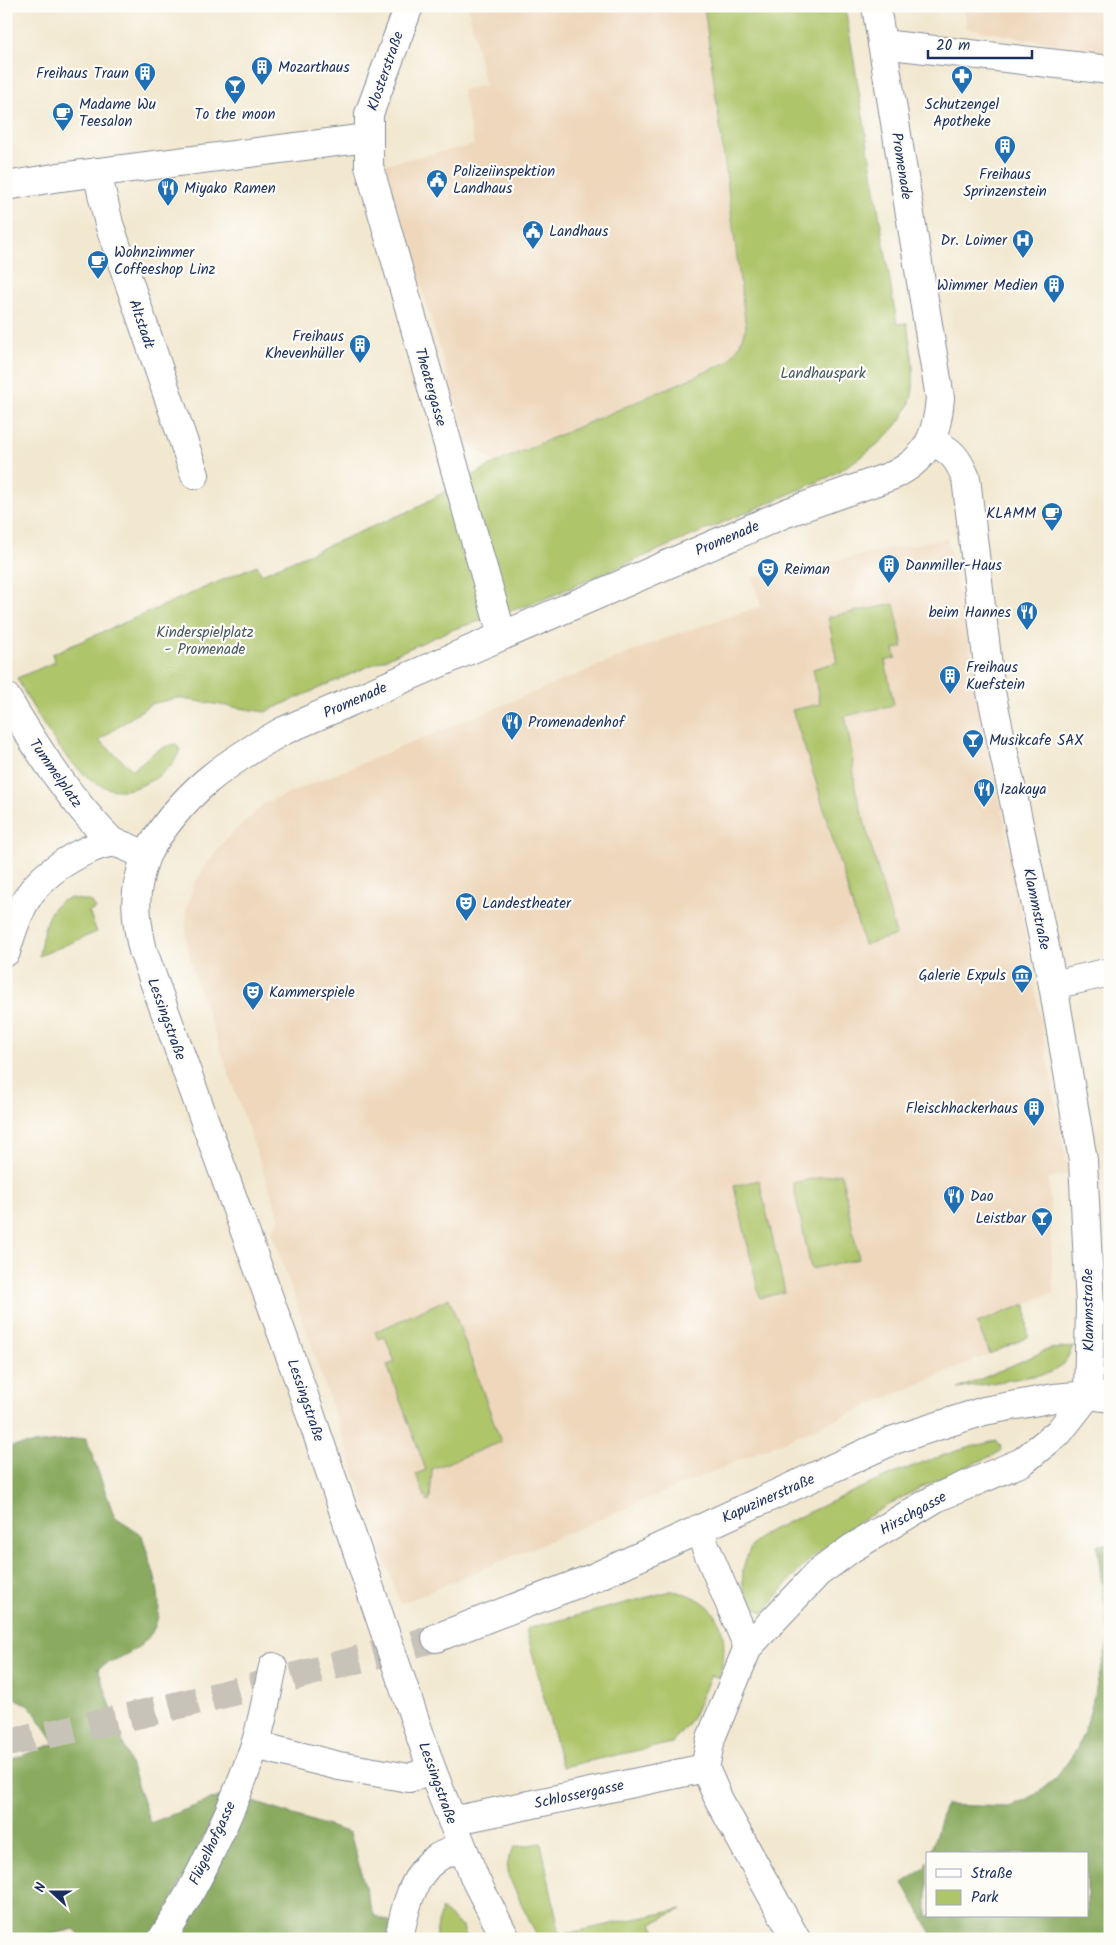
<svg xmlns="http://www.w3.org/2000/svg" width="1116" height="1945" viewBox="0 0 1116 1945" font-family="Kalam,sans-serif">
  <style>
    .built { fill: #eed7bb }
    .green { fill: #aec56a; stroke: #647a64 }
    .forest { fill: #8aaa5e; stroke: #526c5e }
    .lines { fill: none; stroke-linecap: round; stroke-linejoin: round }
    .primary-tunnel { stroke: #c7c3b9; stroke-width: 28; stroke-dasharray: 28 14; stroke-linecap: butt }
    .pedestrian-casing { stroke: #868c97; stroke-width: 30 }
    .minor-casing { stroke: #868c97; stroke-width: 30 }
    .tertiary-casing { stroke: #868c97; stroke-width: 30 }
    .primary-casing { stroke: #868c97; stroke-width: 30 }
    .pedestrian { stroke: #fff; stroke-width: 28 }
    .minor { stroke: #fff; stroke-width: 28 }
    .tertiary { stroke: #fff; stroke-width: 28 }
    .primary { stroke: #fff; stroke-width: 28 }
    .labels { text-anchor: middle; stroke-width: 4.5; stroke-linejoin: round; paint-order: stroke }
    .poi-label { font-size: 15px; fill: #1b2f5e; stroke: #fdfcf7; text-anchor: start }
    .street-label { font-size: 15px; fill: #1b2f5e; stroke: #fdfcf7 }
    .park-label { font-size: 15px; fill: #475c62; stroke: #fdfcf7 }
  </style>
  <rect width="100%" height="100%" fill="#fdfcf7"/>
  <filter id="ink" filterUnits="userSpaceOnUse"><feTurbulence type="fractalNoise" baseFrequency=".02" numOctaves="2"/><feDisplacementMap in="SourceGraphic" scale="10" xChannelSelector="R" yChannelSelector="G"/><feConvolveMatrix kernelMatrix="1 2 1 2 8 2 1 2 1" color-interpolation-filters="sRGB"/></filter>
  <filter id="wash" filterUnits="userSpaceOnUse"><feTurbulence type="fractalNoise" baseFrequency=".0096" numOctaves="4" result="noise"/><feDisplacementMap in="SourceGraphic" scale="20" xChannelSelector="R" yChannelSelector="G"/><feGaussianBlur stdDeviation="1.12" result="paint"/><feColorMatrix in="noise" values="0 0 0 0 0 0 0 0 0 0 0 0 0 0 0 0 0 1.4 0 .05"/><feComposite in="paint" operator="in"/></filter>
  <g filter="url(#wash)">
    <rect width="100%" height="100%" fill="#f2e8d0"/>
    <g class="built">
      <path d="M 468,6 L 704,6 L 723,165 L 746,328 L 739,346 L 727,361 L 495,462 L 468,444 L 385,164 L 474,145 L 462,90 L 486,85 L 484,83 Z"/>
      <path d="M 963,6 L 1110,6 L 1110,55 L 967,28 Z"/>
      <path d="M 947,538 L 990,743 L 1069,1174 L 1049,1179 L 1053,1293 L 977,1323 L 990,1354 L 400,1604 L 272,1232 L 280,1219 L 193,972 L 186,938 L 186,911 L 193,886 L 208,862 L 225,840 L 265,803 L 671,636 L 761,606 L 752,577 Z"/>
    </g>
    <g class="green">
      <path d="M 704,6 L 845,6 L 897,324 L 907,323 C 910,344 915,366 913,388 C 910,429 860,458 829,477 L 535,603 L 451,630 L 265,712 L 177,698 L 151,704 L 99,740 L 133,770 C 146,759 158,746 176,744 L 180,750 C 175,764 161,776 148,782 C 139,787 130,790 119,790 C 77,790 34,711 17,678 L 55,662 L 52,654 L 257,565 L 261,574 L 414,509 L 495,463 L 728,362 L 739,346 L 746,327 Z"/>
      <path d="M 894,604 L 903,647 L 894,649 L 896,658 L 885,661 L 894,705 L 845,716 L 852,752 L 855,788 L 896,935 L 864,945 L 816,782 L 792,710 L 820,704 L 813,669 L 837,662 L 828,617 Z"/>
      <path d="M 71,898 L 92,902 L 96,909 L 89,912 L 97,932 L 39,956 C 43,934 45,902 71,898 Z"/>
      <path d="M 841,1173 L 859,1259 L 811,1269 L 793,1183 Z"/>
      <path d="M 759,1180 L 785,1292 L 760,1298 L 734,1186 Z"/>
      <path d="M 449,1298 L 501,1442 L 432,1469 L 430,1500 L 427,1502 L 416,1474 L 426,1470 L 387,1365 L 395,1362 L 385,1337 L 378,1339 L 375,1332 Z"/>
      <path d="M 1026,1304 L 1028,1337 L 990,1354 L 977,1323 Z"/>
      <path d="M 1073,1347 L 1064,1364 L 1049,1373 L 958,1389 L 1049,1349 Z"/>
      <path d="M 996,1441 L 1000,1444 L 1001,1450 L 996,1454 C 911,1490 817,1532 765,1613 C 732,1598 739,1553 763,1534 C 835,1500 918,1457 996,1441 Z"/>
      <path d="M 671,1591 C 720,1597 732,1634 719,1678 L 711,1675 L 692,1718 L 672,1743 L 562,1767 L 526,1629 Z"/>
      <path d="M 541,1843 L 560,1935 L 682,1909 L 652,1923 L 659,1939 L 538,1939 L 507,1873 L 508,1859 L 515,1847 Z"/>
      <path d="M 441,1909 L 463,1928 L 467,1939 L 435,1939 Z"/>
    </g>
    <g class="forest">
      <path d="M 86,1438 L 115,1518 L 142,1535 C 151,1569 175,1615 142,1644 C 131,1654 111,1661 98,1668 L 150,1823 L 224,1795 L 153,1939 L 84,1939 L 74,1929 L 34,1939 L 6,1939 L 6,1767 L 13,1759 L 56,1743 L 29,1705 L 6,1694 L 6,1447 Z"/>
      <path d="M 1110,1544 L 1110,1939 L 935,1939 L 903,1883 L 925,1868 L 927,1861 L 927,1916 L 1087,1916 L 1087,1854 L 930,1854 L 945,1805 L 1009,1807 L 1035,1795 L 1057,1777 L 1077,1749 L 1087,1723 L 1109,1638 L 1097,1545 Z"/>
      <path d="M 241,1798 L 350,1833 L 373,1915 L 391,1922 L 387,1939 L 172,1939 Z"/>
    </g>
  </g>
  <g filter="url(#ink)">
    <g class="lines">
      <path class="primary-tunnel" d="M 6,1743 C 151,1714 294,1678 436,1638"/>
      <g class="pedestrian-casing">
        <g id="pedestrian">
          <path d="M 882,44 L 1110,70"/>
          <path d="M 6,186 L 60,177"/>
        </g>
      </g>
      <g class="minor-casing">
        <g id="minor">
          <path d="M 409,6 L 369,114 L 369,166 L 502,635"/>
          <path d="M 97,172 L 109,224 L 195,475"/>
          <path d="M 60,177 L 367,138"/>
          <path d="M 6,697 C 38,750 69,799 113,843"/>
          <path d="M 6,952 C 20,901 33,878 81,853 C 90,849 104,842 114,843 C 124,844 136,852 146,855 C 133,892 134,913 143,951 L 297,1375 L 432,1770 L 476,1881 L 506,1939"/>
          <path d="M 1053,985 L 1110,972"/>
          <path d="M 698,1529 L 748,1647"/>
          <path d="M 255,1745 L 339,1766 L 409,1778 L 432,1770"/>
          <path d="M 452,1821 L 705,1768"/>
          <path d="M 162,1939 C 199,1883 233,1809 255,1745 C 263,1720 267,1693 273,1667"/>
          <path d="M 399,1939 C 404,1912 412,1874 437,1858 C 444,1853 454,1851 462,1848"/>
          <path d="M 796,1939 L 719,1800 L 705,1768 L 711,1738 L 748,1647 L 818,1573 L 852,1548 L 936,1498 L 1022,1462 L 1059,1432 L 1088,1395 L 1090,1307 L 1083,1160 L 1053,985 L 991,692 L 966,478 C 957,457 952,451 931,441"/>
        </g>
      </g>
      <g class="tertiary-casing">
        <path id="tertiary" d="M 146,855 C 182,793 222,765 283,731 L 786,513 L 894,475 C 928,458 937,435 940,398 L 876,6"/>
      </g>
      <g class="primary-casing">
        <path id="primary" d="M 436,1638 L 595,1577 L 894,1440 L 984,1411 L 1054,1398 L 1088,1395 L 1110,1398"/>
      </g>
      <use href="#pedestrian" class="pedestrian"/>
      <use href="#minor" class="minor"/>
      <use href="#tertiary" class="tertiary"/>
      <use href="#primary" class="primary"/>
    </g>
  </g>
  <defs>
    <g id="building-pin" transform="scale(1.125)"><path d="M0 17L-7.5 6A9.5 9.5 0 1 1 7.5 6Z" fill="#1f6fb2" stroke="#fdfcf7"/><path d="M-4-6H4V6H1V3H-1V6H-4ZM-2.5-4.3h1.7v1.8h-1.7ZM.8-4.3h1.7v1.8H.8ZM-2.5-1h1.7V.8h-1.7ZM.8-1h1.7V.8H.8Z" fill="#fff"/></g>
    <g id="pharmacy-pin" transform="scale(1.125)"><path d="M0 17L-7.5 6A9.5 9.5 0 1 1 7.5 6Z" fill="#1f6fb2" stroke="#fdfcf7"/><path d="M-2-6h4v4h4v4h-4v4h-4v-4h-4v-4h4Z" fill="#fff"/></g>
    <g id="bar-pin" transform="scale(1.125)"><path d="M0 17L-7.5 6A9.5 9.5 0 1 1 7.5 6Z" fill="#1f6fb2" stroke="#fdfcf7"/><path d="M-6-5H6L.8 .8V4.5H3.5V6h-7V4.5H-.8V.8Z" fill="#fff"/></g>
    <g id="cafe-pin" transform="scale(1.125)"><path d="M0 17L-7.5 6A9.5 9.5 0 1 1 7.5 6Z" fill="#1f6fb2" stroke="#fdfcf7"/><path d="M-5.5-4.5H6V0H3Q3 3.5 0 3.5H-2.5Q-5.5 3.5-5.5 0ZM3-3.2v2h1.7v-2ZM-6 4.5H4V6H-6Z" fill="#fff"/></g>
    <g id="civic-pin" transform="scale(1.125)"><path d="M0 17L-7.5 6A9.5 9.5 0 1 1 7.5 6Z" fill="#1f6fb2" stroke="#fdfcf7"/><path d="M-.6-6.5H3V-4.5H.6V-3L4-1V1h2V6H-6V1h2V-1L-.6-3ZM-1.2 2.5V6h2.4V2.5Z" fill="#fff"/></g>
    <g id="restaurant-pin" transform="scale(1.125)"><path d="M0 17L-7.5 6A9.5 9.5 0 1 1 7.5 6Z" fill="#1f6fb2" stroke="#fdfcf7"/><path d="M-5-6h1v4h1v-4h1v4h1v-4h1v5L-1.5 .5V6h-2V.5L-5-1ZM5-6V6H3V1.5H1.5Q1.5-4 5-6Z" fill="#fff"/></g>
    <g id="hospital-pin" transform="scale(1.125)"><path d="M0 17L-7.5 6A9.5 9.5 0 1 1 7.5 6Z" fill="#1f6fb2" stroke="#fdfcf7"/><path d="M-5-5h3v3.5h4V-5h3V5h-3V1.5h-4V5h-3Z" fill="#fff"/></g>
    <g id="theatre-pin" transform="scale(1.125)"><path d="M0 17L-7.5 6A9.5 9.5 0 1 1 7.5 6Z" fill="#1f6fb2" stroke="#fdfcf7"/><path d="M-5-5.5Q0-4 5-5.5V0Q5 5 0 6Q-5 5-5 0ZM-3.3-2.5H-1v1.5H-3.3ZM1-2.5H3.3v1.5H1ZM-2.8 1Q0 5.5 2.8 1Z" fill="#fff"/></g>
    <g id="museum-pin" transform="scale(1.125)"><path d="M0 17L-7.5 6A9.5 9.5 0 1 1 7.5 6Z" fill="#1f6fb2" stroke="#fdfcf7"/><path d="M0-6L6-3V-2H-6V-3ZM-5-1h2V3h-2ZM-1-1h2V3h-2ZM3-1h2V3H3ZM-6 4H6V6H-6Z" fill="#fff"/></g>
  </defs>
  <g fill-rule="evenodd">
    <use href="#building-pin" x="262" y="67"/>
    <use href="#building-pin" x="145" y="73"/>
    <use href="#pharmacy-pin" x="962" y="76"/>
    <use href="#bar-pin" x="235" y="86"/>
    <use href="#cafe-pin" x="63" y="113"/>
    <use href="#building-pin" x="1005" y="146"/>
    <use href="#civic-pin" x="437" y="180"/>
    <use href="#restaurant-pin" x="168" y="188"/>
    <use href="#civic-pin" x="533" y="231"/>
    <use href="#hospital-pin" x="1023" y="240"/>
    <use href="#cafe-pin" x="98" y="261"/>
    <use href="#building-pin" x="1054" y="285"/>
    <use href="#building-pin" x="360" y="345"/>
    <use href="#cafe-pin" x="1052" y="513"/>
    <use href="#building-pin" x="889" y="565"/>
    <use href="#theatre-pin" x="768" y="569"/>
    <use href="#restaurant-pin" x="1027" y="612"/>
    <use href="#building-pin" x="950" y="676"/>
    <use href="#restaurant-pin" x="512" y="722"/>
    <use href="#bar-pin" x="973" y="740"/>
    <use href="#restaurant-pin" x="984" y="789"/>
    <use href="#theatre-pin" x="466" y="903"/>
    <use href="#museum-pin" x="1022" y="975"/>
    <use href="#theatre-pin" x="253" y="992"/>
    <use href="#building-pin" x="1034" y="1108"/>
    <use href="#restaurant-pin" x="954" y="1196"/>
    <use href="#bar-pin" x="1042" y="1218"/>
  </g>
  <g class="labels">
    <g class="poi-label">
      <text x="278" y="72">Mozarthaus</text>
      <text x="129" y="78" text-anchor="end">Freihaus Traun</text>
      <text x="79" y="109">Madame Wu<tspan x="79" dy="17">Teesalon</tspan></text>
      <text x="962" y="109" text-anchor="middle">Schutzengel<tspan x="962" dy="17">Apotheke</tspan></text>
      <text x="235" y="119" text-anchor="middle">To the moon</text>
      <text x="453" y="176">Polizeiinspektion<tspan x="453" dy="17">Landhaus</tspan></text>
      <text x="1005" y="179" text-anchor="middle">Freihaus<tspan x="1005" dy="17">Sprinzenstein</tspan></text>
      <text x="184" y="193">Miyako Ramen</text>
      <text x="549" y="236">Landhaus</text>
      <text x="1007" y="245" text-anchor="end">Dr. Loimer</text>
      <text x="114" y="257">Wohnzimmer<tspan x="114" dy="17">Coffeeshop Linz</tspan></text>
      <text x="1038" y="290" text-anchor="end">Wimmer Medien</text>
      <text x="344" y="341" text-anchor="end">Freihaus<tspan x="344" dy="17">Khevenhüller</tspan></text>
      <text x="1036" y="518" text-anchor="end">KLAMM</text>
      <text x="905" y="570">Danmiller-Haus</text>
      <text x="784" y="574">Reiman</text>
      <text x="1011" y="617" text-anchor="end">beim Hannes</text>
      <text x="966" y="672">Freihaus<tspan x="966" dy="17">Kuefstein</tspan></text>
      <text x="528" y="727">Promenadenhof</text>
      <text x="989" y="745">Musikcafe SAX</text>
      <text x="1000" y="794">Izakaya</text>
      <text x="482" y="908">Landestheater</text>
      <text x="1006" y="980" text-anchor="end">Galerie Expuls</text>
      <text x="269" y="997">Kammerspiele</text>
      <text x="1018" y="1113" text-anchor="end">Fleischhackerhaus</text>
      <text x="970" y="1201">Dao</text>
      <text x="1026" y="1223" text-anchor="end">Leistbar</text>
    </g>
    <g class="street-label">
      <text transform="translate(385 71) rotate(-71)" y="5">Klosterstraße</text>
      <text transform="translate(902 166) rotate(81)" y="5">Promenade</text>
      <text transform="translate(142 324) rotate(71)" y="5">Altstadt</text>
      <text transform="translate(431 387) rotate(74)" y="5">Theatergasse</text>
      <text transform="translate(727 538) rotate(-23)" y="5">Promenade</text>
      <text transform="translate(355 700) rotate(-24)" y="5">Promenade</text>
      <text transform="translate(56 773) rotate(55)" y="5">Tummelplatz</text>
      <text transform="translate(1037 909) rotate(78)" y="5">Klammstraße</text>
      <text transform="translate(167 1019) rotate(70)" y="5">Lessingstraße</text>
      <text transform="translate(1088 1310) rotate(-91)" y="5">Klammstraße</text>
      <text transform="translate(306 1400) rotate(71)" y="5">Lessingstraße</text>
      <text transform="translate(768 1498) rotate(-24)" y="5">Kapuzinerstraße</text>
      <text transform="translate(913 1513) rotate(-29)" y="5">Hirschgasse</text>
      <text transform="translate(438 1783) rotate(70)" y="5">Lessingstraße</text>
      <text transform="translate(579 1794) rotate(-12)" y="5">Schlossergasse</text>
      <text transform="translate(212 1843) rotate(-65)" y="5">Flügelhofgasse</text>
    </g>
    <g class="park-label">
      <text x="823" y="378">Landhauspark</text>
      <text x="205" y="637">Kinderspielplatz<tspan x="205" dy="17">- Promenade</tspan></text>
    </g>
  </g>
  <rect width="1116" height="1945" fill="none" stroke="#fdfcf7" stroke-width="25"/>
  <rect x="926" y="1852" width="162" height="65" fill="#fdfcf7" stroke="#a3aaba"/>
  <rect x="936" y="1869" width="25" height="8" fill="#ffffff" stroke="#a3aaba"/>
  <text x="971" y="1878" font-size="15" fill="#1b2f5e">Straße</text>
  <rect x="936" y="1890" width="25" height="15" fill="#aec56a" stroke="#a3aaba"/>
  <text x="971" y="1902" font-size="15" fill="#1b2f5e">Park</text>
  <g transform="translate(52 1892) rotate(291)" stroke="#fdfcf7" stroke-width="4" paint-order="stroke">
  <path d="M0-4L9 19L0 12L-9 19Z" fill="#1b2f5e"/>
  <text y="-8" font-size="14" font-weight="bold" text-anchor="middle" fill="#1b2f5e">N</text>
  </g>
  <path d="M928 50v8h104v-8" fill="none" stroke="#1b2f5e" stroke-width="2.5"/>
  <text x="936" y="50" font-size="15" fill="#1b2f5e" stroke="#fdfcf7" stroke-width="4" paint-order="stroke">20 m</text>
</svg>
